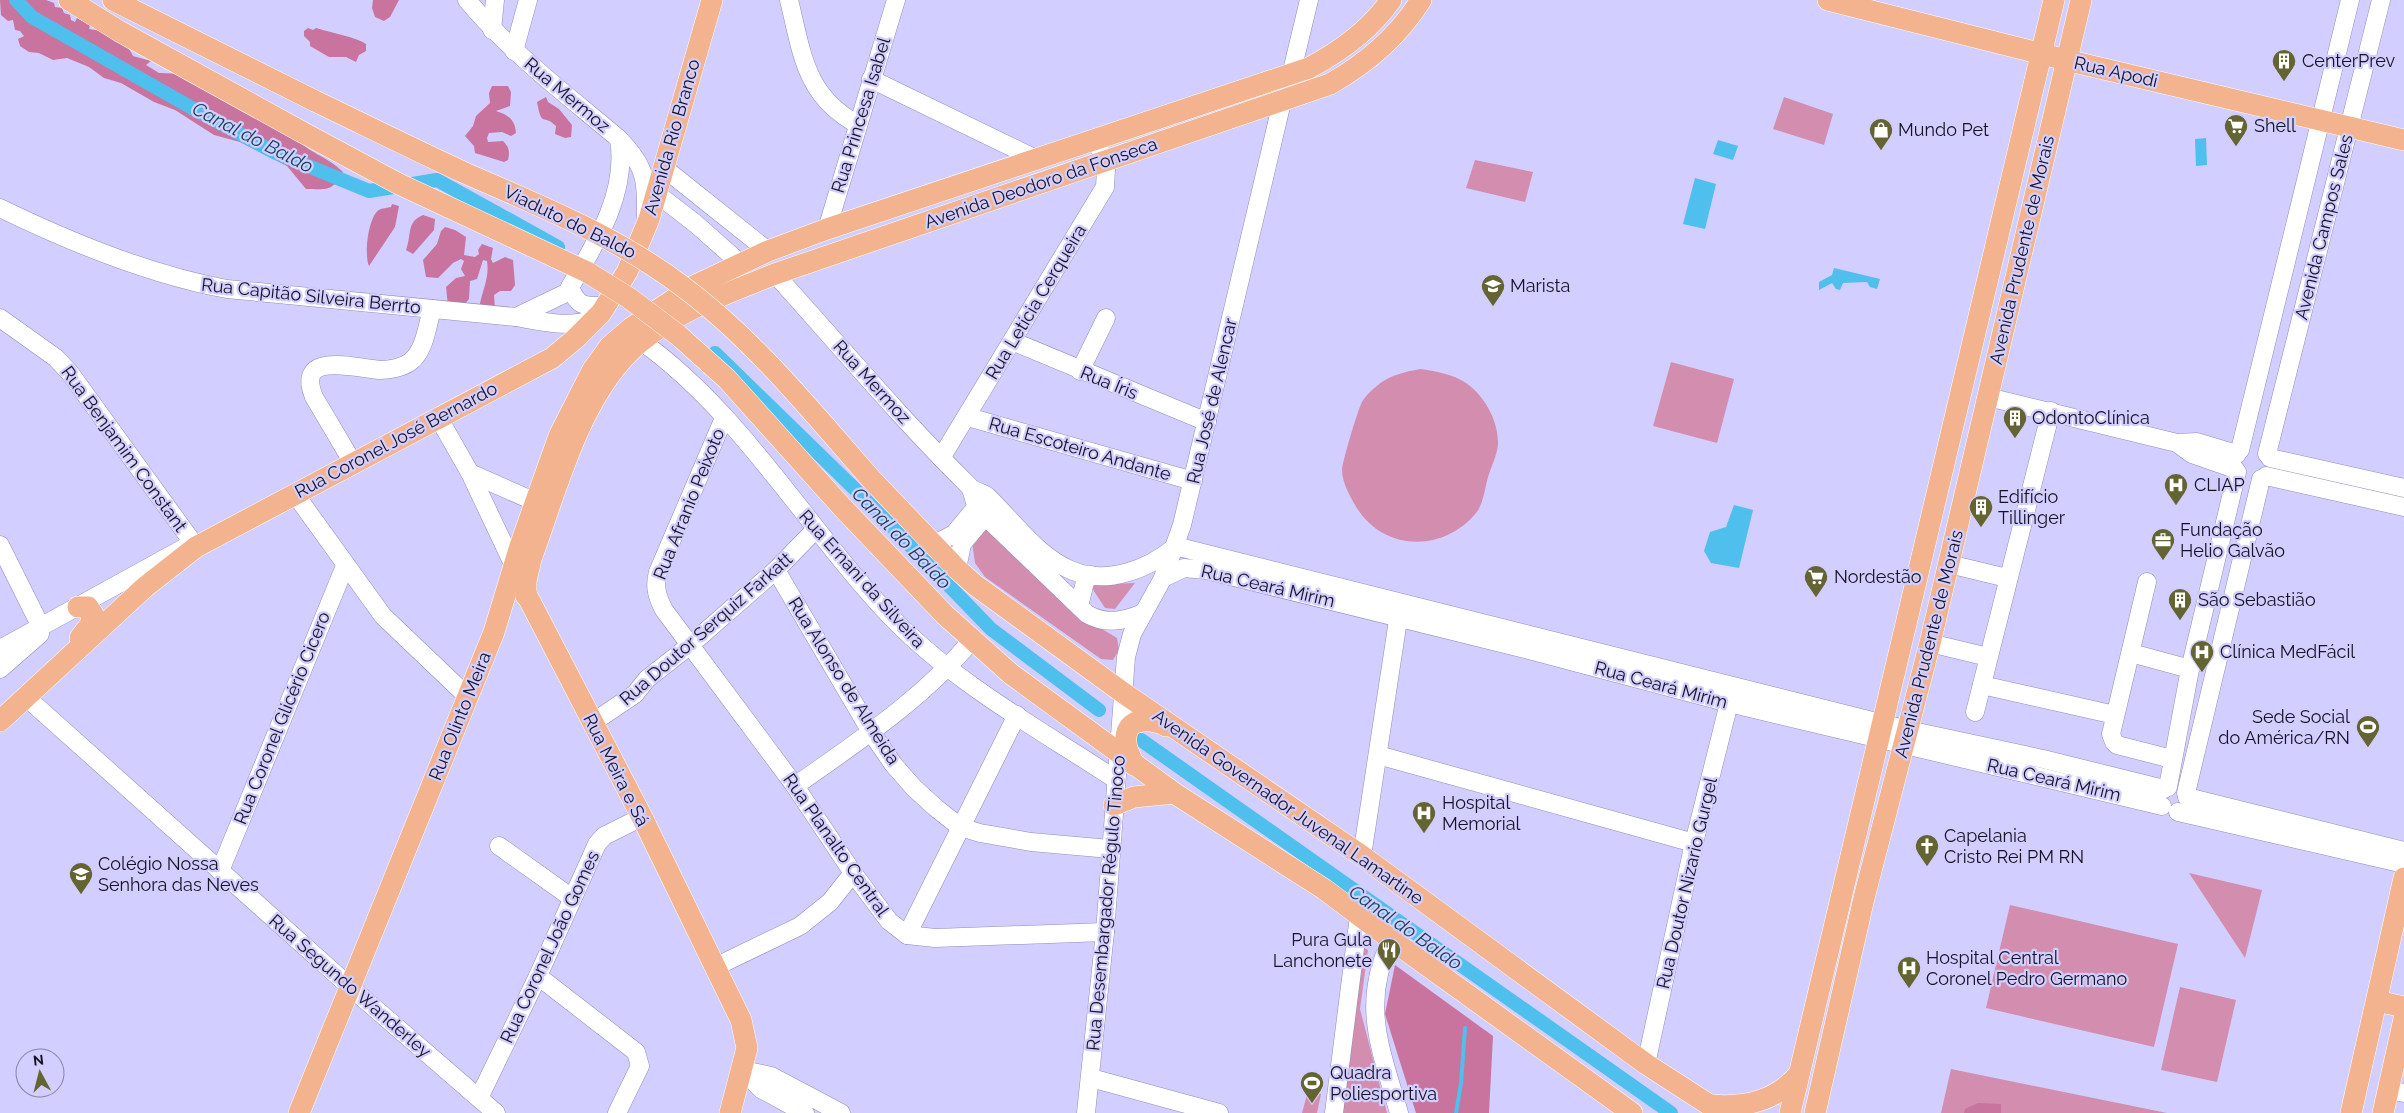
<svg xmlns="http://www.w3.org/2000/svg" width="2404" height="1113" viewBox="0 0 2404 1113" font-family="Raleway,sans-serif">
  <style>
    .green { fill: #d38daf }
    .forest { fill: #c9739f }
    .water { fill: #4fbfee }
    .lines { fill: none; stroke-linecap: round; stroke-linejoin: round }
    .stream { stroke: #4fbfee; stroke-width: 4 }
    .canal { stroke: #4fbfee; stroke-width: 14 }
    .minor-casing { stroke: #918cba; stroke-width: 19 }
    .major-casing { stroke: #fff; stroke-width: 22 }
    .minor { stroke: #fff; stroke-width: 18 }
    .major { stroke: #f2b38e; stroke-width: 21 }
    .major-bridge-casing { stroke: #fff; stroke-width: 22; stroke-linecap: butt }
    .major-bridge { stroke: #f2b38e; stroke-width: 21 }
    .labels { text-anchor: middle; stroke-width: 4.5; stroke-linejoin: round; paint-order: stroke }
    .poi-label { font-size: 18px; fill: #141223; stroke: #d2ceff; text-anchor: start }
    .street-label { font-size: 18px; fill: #141223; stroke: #d2ceff }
    .water-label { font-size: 19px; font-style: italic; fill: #134357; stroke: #d2ceff }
  </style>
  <rect width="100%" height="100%" fill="#d2ceff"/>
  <g class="green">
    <path d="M 1784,97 L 1833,114 L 1824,145 L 1773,129 Z"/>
    <path d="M 1475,160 L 1533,172 L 1525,202 L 1466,188 Z"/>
    <path d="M 1671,362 L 1734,379 L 1717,443 L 1653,426 Z"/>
    <path d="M 1420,369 C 1435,371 1453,374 1466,383 C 1485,396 1499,422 1498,445 C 1497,455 1491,467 1488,477 C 1485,488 1483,505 1476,513 C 1443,553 1382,552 1355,505 C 1350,496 1342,482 1342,470 C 1342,463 1358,409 1362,402 C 1365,396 1373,389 1378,385 C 1390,375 1405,372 1420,369 Z"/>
    <path d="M 992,525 L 1067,608 L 1117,638 L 1119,650 L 1113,660 L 1101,659 L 985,577 L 975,563 L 972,542 L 980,528 Z"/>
    <path d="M 1135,583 L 1115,609 L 1105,608 L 1090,585 Z"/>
    <path d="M 2189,873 L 2262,890 L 2245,958 Z"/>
    <path d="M 2010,905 L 2178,944 L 2154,1047 L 1986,1008 Z"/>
    <path d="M 1364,948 L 1368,950 L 1360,1009 L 1387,1113 L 1342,1113 L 1339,1105 Z"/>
    <path d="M 2180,987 L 2236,1000 L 2217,1082 L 2161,1070 Z"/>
    <path d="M 1951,1069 L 2167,1113 L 1941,1113 Z"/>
    <path d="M 1308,1091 L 1321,1094 L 1317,1113 L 1302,1113 Z"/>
  </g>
  <g class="forest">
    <path d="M 0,0 L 46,0 L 54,3 L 55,7 L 62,8 L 64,13 L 70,15 L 71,20 L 75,22 L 77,18 L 90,25 L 89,29 C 106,31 126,40 133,56 L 151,61 L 146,65 L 159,73 L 187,74 L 294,136 C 308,153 327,156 343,172 C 332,192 328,189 306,189 L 287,166 L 240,142 L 214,135 L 175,110 L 154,102 L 121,83 L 104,78 L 89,67 L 67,58 L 53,60 L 39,53 L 29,52 L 20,46 L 18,39 L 24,36 L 20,31 L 15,30 L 13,20 L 8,21 L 1,15 Z"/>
    <path d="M 373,0 L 399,0 L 390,17 L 384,21 L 375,17 L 372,8 Z"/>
    <path d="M 308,28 L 313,30 L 316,28 C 328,32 359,38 366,44 L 366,51 L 359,55 L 356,62 L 346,57 L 329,57 L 310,46 L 310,42 L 304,36 L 304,31 Z"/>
    <path d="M 492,86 L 508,86 L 511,92 L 510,106 L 496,111 C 508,115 515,119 516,133 L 511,136 L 502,132 L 489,133 L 487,138 L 488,142 L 503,141 C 509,147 510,151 508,160 L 504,162 L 475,153 L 474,146 L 465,136 L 473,126 L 476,116 L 490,103 L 489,93 Z"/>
    <path d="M 546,97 L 548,102 L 559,109 L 572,125 L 571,137 L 565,138 L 555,134 L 556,126 C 543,113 542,129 537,102 Z"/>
    <path d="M 392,204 L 399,206 L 395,227 L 369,266 C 364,255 368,217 379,210 C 382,208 387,208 391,207 Z"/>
    <path d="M 423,215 L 435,219 L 434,230 L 413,254 L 406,250 C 412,235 406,222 423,215 Z"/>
    <path d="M 445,227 L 455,230 L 466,237 L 464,255 L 475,257 L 479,254 L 478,250 L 482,244 L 493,248 L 491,259 L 493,263 L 505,257 L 513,260 L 515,285 L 511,291 L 500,291 L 494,295 L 495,310 L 479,310 C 481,292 490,279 487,261 L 483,260 L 477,279 L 470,281 L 469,299 L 463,306 L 448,306 L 446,287 L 456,278 L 465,276 L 461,269 L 464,261 L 461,259 L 453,263 L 438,278 L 426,277 L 423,260 L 437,244 L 441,231 Z"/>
    <path d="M 1395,965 L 1493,1036 L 1489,1113 L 1416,1113 L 1385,1014 Z"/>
    <path d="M 1978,1103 L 2001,1104 L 2001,1113 L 1964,1113 L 1965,1109 Z"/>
  </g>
  <g class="water">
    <path d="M 2206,138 L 2207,165 L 2196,166 L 2195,139 Z"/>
    <path d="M 1718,140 L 1738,146 L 1733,160 L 1713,154 Z"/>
    <path d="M 1695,178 L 1716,184 L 1705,229 L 1683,224 Z"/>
    <path d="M 1834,268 L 1880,279 L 1877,289 L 1870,287 L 1867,282 L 1843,283 L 1840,290 L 1836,289 L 1832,283 L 1819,290 L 1819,282 L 1832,275 Z"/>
    <path d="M 1734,505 L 1753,510 L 1739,568 L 1711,563 L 1704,551 L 1710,532 L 1726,527 Z"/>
  </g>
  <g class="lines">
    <path class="stream" d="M 1456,1113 L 1461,1083 L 1465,1028"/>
    <g class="canal">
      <path d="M 16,0 L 32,17 L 192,108 L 274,152 L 369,191 L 437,180 L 558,247"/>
      <path d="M 715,353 L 863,497 L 991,629 L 1099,710"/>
      <path d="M 1141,740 L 1671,1113"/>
    </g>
    <g class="minor-casing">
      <g id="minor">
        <path d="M 467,0 C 511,53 567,95 619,139 C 646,167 646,178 646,216"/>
        <path d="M 789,0 C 802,53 805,96 857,124"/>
        <path d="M 492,30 L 495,0"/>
        <path d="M 514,51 L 528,0"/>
        <path d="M 1291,75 L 1309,0"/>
        <path d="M 871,79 L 1036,159"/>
        <path d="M 664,168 L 768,251"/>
        <path d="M 657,194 L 696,224 L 741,264"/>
        <path d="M 0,208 C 70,242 150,275 227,289 L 516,317 C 544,322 569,329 596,318"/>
        <path d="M 827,229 L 896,0"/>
        <path d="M 775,274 C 839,345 901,419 969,486 C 974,492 983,492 988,497 C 1014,522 1039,558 1073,571 C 1108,585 1148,569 1175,547"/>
        <path d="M 570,287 C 578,308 585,306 606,306"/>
        <path d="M 516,317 L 568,292 L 570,287 C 596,243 628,193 619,139"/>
        <path d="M 0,318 L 56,358 L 70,373 L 196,547"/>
        <path d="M 641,341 C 742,413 807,529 892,618 C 956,684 1039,729 1115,779"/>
        <path d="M 1012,341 L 1207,422"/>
        <path d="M 1080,371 L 1106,318"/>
        <path d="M 1988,397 L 2177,443 L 2197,442 L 2237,454"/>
        <path d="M 438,417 L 470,473 L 514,566"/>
        <path d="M 968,417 L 1193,481"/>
        <path d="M 724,418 L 658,572 C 654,586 657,597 664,610 L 795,786 L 853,873 L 889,921 L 907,935 L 935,938 L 1105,932"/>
        <path d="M 2177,443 L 2192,454 L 2235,469"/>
        <path d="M 2240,450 L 2350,0"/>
        <path d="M 2267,454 L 2381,0"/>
        <path d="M 941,458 L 1105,187 L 1106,170 L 1097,140"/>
        <path d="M 2270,458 L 2404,488"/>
        <path d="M 353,463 L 314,397 C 294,349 358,369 381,370 C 391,370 403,367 410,362 C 425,351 427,326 432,309"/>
        <path d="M 470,473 L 547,507"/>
        <path d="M 2266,476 L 2404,507"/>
        <path d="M 971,489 L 976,505 L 985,516 L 1087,614 C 1106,625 1124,621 1143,613"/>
        <path d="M 295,494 L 383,616 L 468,697"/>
        <path d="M 0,545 L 41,627"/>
        <path d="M 933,545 L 954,534 L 983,499"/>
        <path d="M 1175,546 L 1908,730 L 2043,759 L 2164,789"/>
        <path d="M 1949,564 L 2007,578"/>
        <path d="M 957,569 L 962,544 L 993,507"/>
        <path d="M 776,570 L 871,732 L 893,764 L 914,788 L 936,808 L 960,827 L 980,833 L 1031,842 L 1110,849"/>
        <path d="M 1163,578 L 1184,568 L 1206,570 L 1529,650 L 1729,703 L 2162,806"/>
        <path d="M 2147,582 L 2111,734 L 2114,742 L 2117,745 L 2172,759"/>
        <path d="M 1079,606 L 1085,582 L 1091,575"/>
        <path d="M 1930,643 L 1988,657"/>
        <path d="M 0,649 L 184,548"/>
        <path d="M 2131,653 L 2190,669"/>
        <path d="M 0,669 L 40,634"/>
        <path d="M 1982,685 L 2115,715"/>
        <path d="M 26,697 L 349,986 L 496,1113"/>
        <path d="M 1975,712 L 2051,411"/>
        <path d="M 592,723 L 635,694 L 647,679 L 689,646 L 776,570 L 815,530"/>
        <path d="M 1378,755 L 1694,843"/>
        <path d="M 795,786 C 857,742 923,699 972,640"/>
        <path d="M 2168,787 L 2190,669 L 2237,472"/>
        <path d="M 2186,793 L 2261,479"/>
        <path d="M 2187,797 L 2404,851"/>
        <path d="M 2178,812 L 2404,864"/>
        <path d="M 499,846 L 572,898"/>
        <path d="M 1362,856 L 1400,607"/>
        <path d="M 220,871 L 345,566"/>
        <path d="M 907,935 L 1017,715"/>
        <path d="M 1391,940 C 1360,1005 1381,1049 1399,1113"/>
        <path d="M 715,967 L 800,926 L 830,902 L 853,873"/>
        <path d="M 538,976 L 636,1052 L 640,1066 L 617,1113"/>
        <path d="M 1646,1064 L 1694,843 L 1729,703"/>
        <path d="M 743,1070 L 771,1076 L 841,1113"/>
        <path d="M 743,1070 L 761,1089 L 805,1113"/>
        <path d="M 1091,1078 L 1219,1113"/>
        <path d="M 2389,1090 L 2404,1093"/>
        <path d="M 479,1098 L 538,976 L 597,844 L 604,836 L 642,817"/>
        <path d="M 1086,1113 L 1105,932 L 1126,657 L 1132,634 L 1163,578 L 1182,525 L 1282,102"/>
        <path d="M 1334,1113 L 1359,916"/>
      </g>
    </g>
    <g class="major-casing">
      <g id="major">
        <path d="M 69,0 L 119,31 L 302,132"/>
        <path d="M 113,0 L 315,101"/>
        <path d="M 1828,0 L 2066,60 L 2404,140"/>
        <path d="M 872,480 L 957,569 L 975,585 L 1122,692 L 1362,856 L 1646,1064 L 1722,1113"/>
        <path d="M 842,507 L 945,615 L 1011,674 L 1174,793 L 1324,889 L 1400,946 L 1632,1113"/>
        <path d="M 521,584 L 642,817 L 741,1020 L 747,1048 L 730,1113"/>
        <path d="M 526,596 L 526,581 L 531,559 C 557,489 580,393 639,343 C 678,310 728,293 775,274 L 1330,84 C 1367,63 1398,37 1421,0"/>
        <path d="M 78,607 L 88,607 L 93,614 L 90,625 L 80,638"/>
        <path d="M 0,721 L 145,587 L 196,547 L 552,358 L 575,339 L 601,313 L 627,272 L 649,219 L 712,0"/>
        <path d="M 1134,765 C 1131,757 1125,748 1126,739 C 1126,716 1152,719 1166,726"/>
        <path d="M 1114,805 L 1134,797 L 1174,793"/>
        <path d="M 2377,1001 L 2404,1007"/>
        <path d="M 1711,1105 C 1746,1108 1776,1101 1799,1074"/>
        <path d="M 299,1113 L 494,632 L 520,546 L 559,436 L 592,371 L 610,346 L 631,328 L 694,286 L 768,251 L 827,229 L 1309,68 C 1341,51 1370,30 1391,0"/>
        <path d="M 1790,1113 L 2054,0"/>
        <path d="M 1815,1113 L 1864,898 L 1930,643 L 2081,0"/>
        <path d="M 2351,1113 L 2404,878"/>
        <path d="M 2383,1113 L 2404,1019"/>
      </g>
    </g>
    <use href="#minor" class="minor"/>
    <use href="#major" class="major"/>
    <g class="major-bridge-casing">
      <g id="major-bridge">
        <path d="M 315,101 C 365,125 415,150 465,173 C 540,206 616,236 682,286 C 755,340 812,412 872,480"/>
        <path d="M 302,132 L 397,183 L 587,272 L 629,298 L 678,335 L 727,379 L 842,507"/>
      </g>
    </g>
    <use href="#major-bridge" class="major-bridge"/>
  </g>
  <defs>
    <g id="building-pin" transform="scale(1.25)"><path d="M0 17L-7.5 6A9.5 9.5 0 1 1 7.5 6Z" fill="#636431" stroke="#d2ceff"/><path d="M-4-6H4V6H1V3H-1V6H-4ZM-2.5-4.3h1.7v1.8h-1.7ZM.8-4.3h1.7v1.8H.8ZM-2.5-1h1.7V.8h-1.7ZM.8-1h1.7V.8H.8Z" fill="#fff"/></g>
    <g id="supermarket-pin" transform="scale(1.25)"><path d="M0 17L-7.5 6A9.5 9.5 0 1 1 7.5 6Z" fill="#636431" stroke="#d2ceff"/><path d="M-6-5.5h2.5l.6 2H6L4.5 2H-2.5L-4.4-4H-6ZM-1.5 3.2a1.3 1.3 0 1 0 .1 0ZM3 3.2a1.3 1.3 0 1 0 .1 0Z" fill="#fff"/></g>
    <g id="shop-pin" transform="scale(1.25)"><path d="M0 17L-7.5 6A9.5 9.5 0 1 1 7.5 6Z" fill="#636431" stroke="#d2ceff"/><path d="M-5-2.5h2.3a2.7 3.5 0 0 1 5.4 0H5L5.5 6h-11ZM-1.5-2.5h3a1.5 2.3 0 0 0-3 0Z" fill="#fff"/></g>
    <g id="school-pin" transform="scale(1.25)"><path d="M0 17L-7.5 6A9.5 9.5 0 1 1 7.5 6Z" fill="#636431" stroke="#d2ceff"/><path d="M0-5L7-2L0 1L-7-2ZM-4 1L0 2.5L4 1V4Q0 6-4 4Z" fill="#fff"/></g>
    <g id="hospital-pin" transform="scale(1.25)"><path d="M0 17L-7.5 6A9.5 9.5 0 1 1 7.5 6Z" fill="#636431" stroke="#d2ceff"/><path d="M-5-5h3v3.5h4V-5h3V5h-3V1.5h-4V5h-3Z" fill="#fff"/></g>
    <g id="office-pin" transform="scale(1.25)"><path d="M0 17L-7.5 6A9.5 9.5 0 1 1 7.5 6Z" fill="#636431" stroke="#d2ceff"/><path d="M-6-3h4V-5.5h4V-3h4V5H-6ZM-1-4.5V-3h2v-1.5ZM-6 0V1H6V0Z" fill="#fff"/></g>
    <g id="stadium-pin" transform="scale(1.25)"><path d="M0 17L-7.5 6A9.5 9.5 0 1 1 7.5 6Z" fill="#636431" stroke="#d2ceff"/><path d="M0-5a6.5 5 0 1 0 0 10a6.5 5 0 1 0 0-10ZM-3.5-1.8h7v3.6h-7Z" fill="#fff"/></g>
    <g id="church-pin" transform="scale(1.25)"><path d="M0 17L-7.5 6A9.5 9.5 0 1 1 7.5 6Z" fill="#636431" stroke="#d2ceff"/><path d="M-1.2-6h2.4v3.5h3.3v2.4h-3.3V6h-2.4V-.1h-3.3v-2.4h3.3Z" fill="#fff"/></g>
    <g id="restaurant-pin" transform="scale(1.25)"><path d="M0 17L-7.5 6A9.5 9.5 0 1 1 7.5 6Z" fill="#636431" stroke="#d2ceff"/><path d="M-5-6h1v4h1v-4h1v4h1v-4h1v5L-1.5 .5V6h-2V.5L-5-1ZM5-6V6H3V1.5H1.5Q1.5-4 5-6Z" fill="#fff"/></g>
  </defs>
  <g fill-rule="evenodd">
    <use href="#building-pin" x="2284" y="61"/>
    <use href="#supermarket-pin" x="2236" y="126"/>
    <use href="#shop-pin" x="1881" y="130"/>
    <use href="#school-pin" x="1493" y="286"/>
    <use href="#building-pin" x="2015" y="418"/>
    <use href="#hospital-pin" x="2176" y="485"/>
    <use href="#building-pin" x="1981" y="507"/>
    <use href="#office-pin" x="2163" y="540"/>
    <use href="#supermarket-pin" x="1816" y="577"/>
    <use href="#building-pin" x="2180" y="600"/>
    <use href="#hospital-pin" x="2202" y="652"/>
    <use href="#stadium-pin" x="2368" y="727"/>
    <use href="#hospital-pin" x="1424" y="813"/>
    <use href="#church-pin" x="1927" y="846"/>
    <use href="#school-pin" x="81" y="874"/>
    <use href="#restaurant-pin" x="1389" y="950"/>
    <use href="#hospital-pin" x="1909" y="968"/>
    <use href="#stadium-pin" x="1312" y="1083"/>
  </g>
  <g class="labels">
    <g class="poi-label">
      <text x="2302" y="67">CenterPrev</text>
      <text x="2254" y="132">Shell</text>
      <text x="1898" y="136">Mundo Pet</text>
      <text x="1510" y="292">Marista</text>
      <text x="2032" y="424">OdontoClínica</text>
      <text x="2194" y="491">CLIAP</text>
      <text x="1998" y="503">Edifício<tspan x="1998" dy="21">Tillinger</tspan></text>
      <text x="2180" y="536">Fundação<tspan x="2180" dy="21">Helio Galvão</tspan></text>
      <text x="1834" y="583">Nordestão</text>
      <text x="2198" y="606">São Sebastião</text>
      <text x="2220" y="658">Clínica MedFácil</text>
      <text x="2350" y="723" text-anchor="end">Sede Social<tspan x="2350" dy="21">do América/RN</tspan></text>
      <text x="1442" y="809">Hospital<tspan x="1442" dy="21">Memorial</tspan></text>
      <text x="1944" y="842">Capelania<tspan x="1944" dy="21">Cristo Rei PM RN</tspan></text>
      <text x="98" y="870">Colégio Nossa<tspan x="98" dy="21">Senhora das Neves</tspan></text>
      <text x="1372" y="946" text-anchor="end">Pura Gula<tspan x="1372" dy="21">Lanchonete</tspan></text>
      <text x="1926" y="964">Hospital Central<tspan x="1926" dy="21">Coronel Pedro Germano</tspan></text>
      <text x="1330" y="1079">Quadra<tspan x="1330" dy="21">Poliesportiva</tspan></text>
    </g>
    <g class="street-label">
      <text transform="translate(2116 72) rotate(13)" y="6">Rua Apodi</text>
      <text transform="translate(567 95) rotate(40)" y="6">Rua Mermoz</text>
      <text transform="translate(861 115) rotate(-73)" y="6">Rua Princesa Isabel</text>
      <text transform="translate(672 137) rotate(-74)" y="6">Avenida Rio Branco</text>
      <text transform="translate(1041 183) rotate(-19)" y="6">Avenida Deodoro da Fonseca</text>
      <text transform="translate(570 222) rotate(26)" y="6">Viaduto do Baldo</text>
      <text transform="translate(2324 227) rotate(-76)" y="6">Avenida Campos Sales</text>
      <text transform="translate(2022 250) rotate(-77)" y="6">Avenida Prudente de Morais</text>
      <text transform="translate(311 296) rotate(6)" y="6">Rua Capitão Silveira Berrto</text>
      <text transform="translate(1036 302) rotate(-59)" y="6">Rua Letícia Cerqueira</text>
      <text transform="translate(872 382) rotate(48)" y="6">Rua Mermoz</text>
      <text transform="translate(1109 383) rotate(22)" y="6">Rua Íris</text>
      <text transform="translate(1212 401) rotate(-77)" y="6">Rua José de Alencar</text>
      <text transform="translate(396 440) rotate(-28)" y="6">Rua Coronel José Bernardo</text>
      <text transform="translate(124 449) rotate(54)" y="6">Rua Benjamim Constant</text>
      <text transform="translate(1080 449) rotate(16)" y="6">Rua Escoteiro Andante</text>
      <text transform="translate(689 504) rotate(-68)" y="6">Rua Afranio Peixoto</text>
      <text transform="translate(862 579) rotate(48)" y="6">Rua Ernani da Silveira</text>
      <text transform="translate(1268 586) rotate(13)" y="6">Rua Ceará Mirim</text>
      <text transform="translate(706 629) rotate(-41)" y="6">Rua Doutor Serquiz Farkatt</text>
      <text transform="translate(1929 644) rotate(-76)" y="6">Avenida Prudente de Morais</text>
      <text transform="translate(844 681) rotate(58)" y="6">Rua Alonso de Almeida</text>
      <text transform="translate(1661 685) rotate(15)" y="6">Rua Ceará Mirim</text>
      <text transform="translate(460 716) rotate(-68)" y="6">Rua Olinto Meira</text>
      <text transform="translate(282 718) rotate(-68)" y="6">Rua Coronel Glicério Cicero</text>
      <text transform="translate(616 770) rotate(63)" y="6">Rua Meira e Sá</text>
      <text transform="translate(2054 780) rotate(13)" y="6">Rua Ceará Mirim</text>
      <text transform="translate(1288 807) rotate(35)" y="6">Avenida Governador Juvenal Lamartine</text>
      <text transform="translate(836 845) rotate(55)" y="6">Rua Planalto Central</text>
      <text transform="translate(1687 883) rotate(-77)" y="6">Rua Doutor Nizario Gurgel</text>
      <text transform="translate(1106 903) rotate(-85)" y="6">Rua Desembargador Régulo Tinoco</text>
      <text transform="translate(550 947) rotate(-65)" y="6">Rua Coronel João Gomes</text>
      <text transform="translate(350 986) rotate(41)" y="6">Rua Segundo Wanderley</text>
    </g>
    <g class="water-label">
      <text transform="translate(253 137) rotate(27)" y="7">Canal do Baldo</text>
      <text transform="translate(902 538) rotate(46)" y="7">Canal do Baldo</text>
      <text transform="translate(1406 927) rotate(35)" y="7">Canal do Baldo</text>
    </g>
  </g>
  <g transform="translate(40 1073) rotate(353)"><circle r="24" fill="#d2ceff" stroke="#8683a7"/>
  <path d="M0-4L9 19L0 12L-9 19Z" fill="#636431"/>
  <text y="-8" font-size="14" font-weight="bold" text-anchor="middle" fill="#141223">N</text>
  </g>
</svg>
